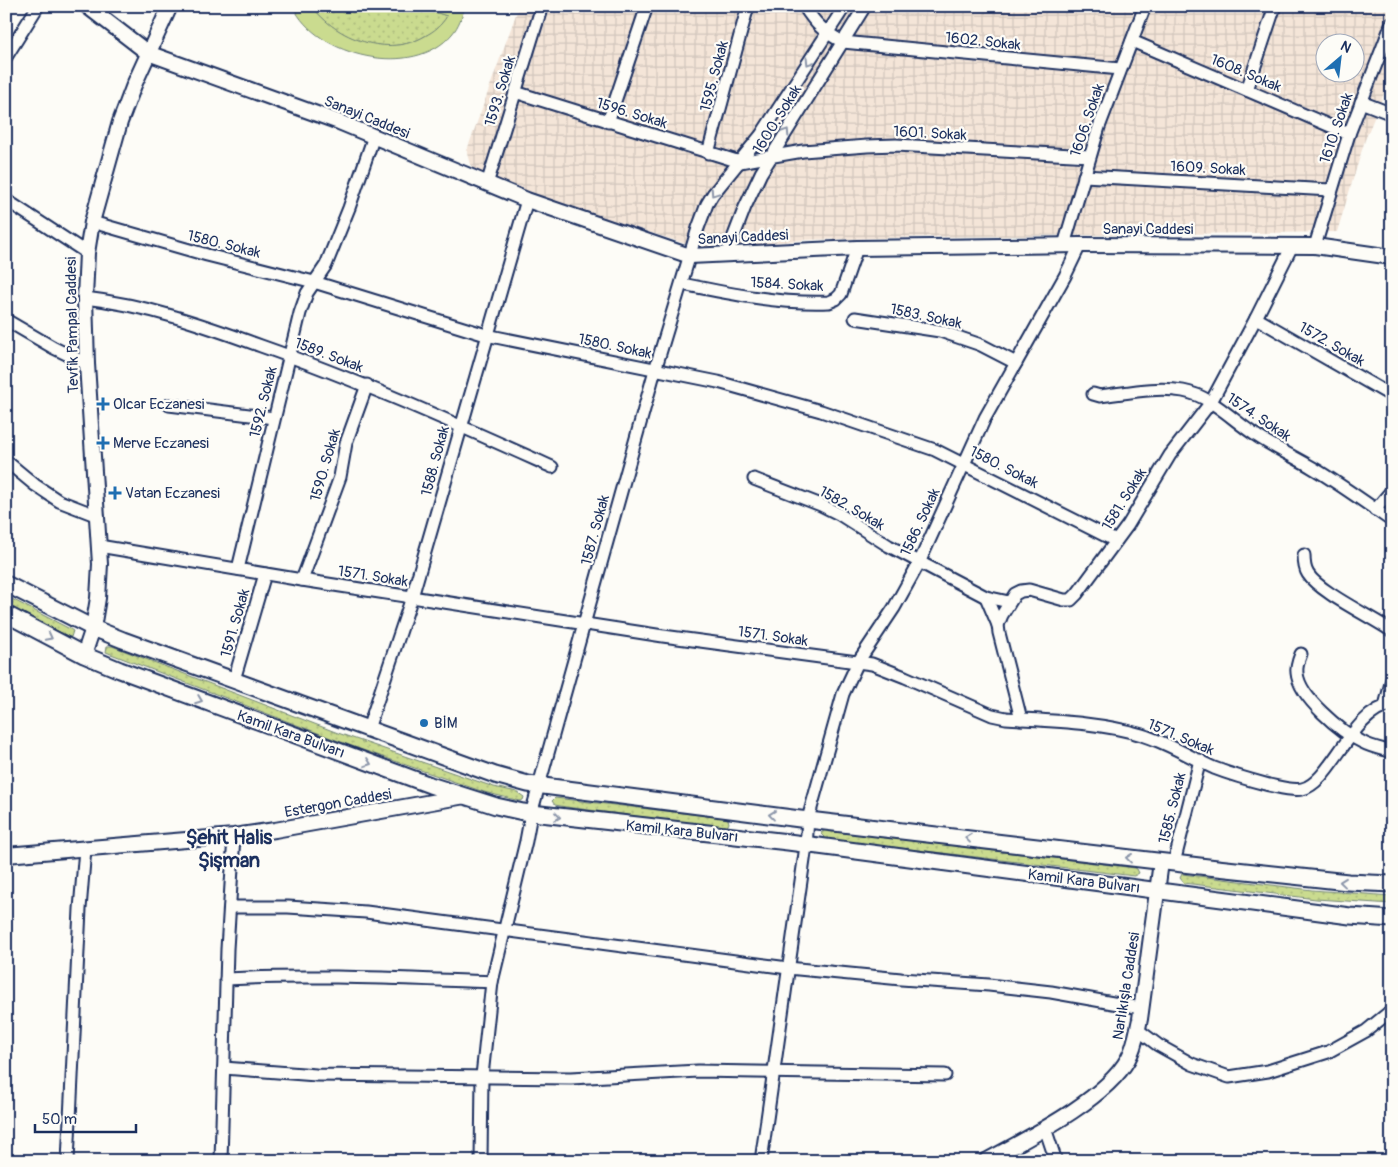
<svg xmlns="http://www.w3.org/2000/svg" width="1398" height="1167" viewBox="0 0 1398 1167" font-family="Pangolin,sans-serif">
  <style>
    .industrial { fill: url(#industrial-grid); fill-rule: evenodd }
    .grass { fill: url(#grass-dots); stroke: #728576 }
    .pitch { fill: #cadb8f; stroke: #728576 }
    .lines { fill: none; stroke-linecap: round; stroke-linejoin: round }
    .minor-casing { stroke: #1b2f5e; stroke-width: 15 }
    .tertiary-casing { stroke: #1b2f5e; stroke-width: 18 }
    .secondary-casing { stroke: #1b2f5e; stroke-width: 19 }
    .minor { stroke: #fdfcf7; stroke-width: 11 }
    .tertiary { stroke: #fdfcf7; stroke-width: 14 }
    .secondary { stroke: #fdfcf7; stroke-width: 15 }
    .oneway { stroke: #8c96aa }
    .poi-dot { fill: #1f6fb2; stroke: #fdfcf7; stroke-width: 2 }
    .labels { text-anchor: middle; stroke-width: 4.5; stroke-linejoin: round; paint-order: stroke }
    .street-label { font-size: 15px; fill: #1b2f5e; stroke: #fdfcf7 }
    .poi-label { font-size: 15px; fill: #1b2f5e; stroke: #fdfcf7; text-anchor: start }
    .district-label { font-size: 20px; font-weight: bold; fill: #1b2f5e; stroke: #fdfcf7 }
  </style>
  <defs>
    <pattern id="industrial-grid" width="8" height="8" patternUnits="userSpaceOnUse" patternTransform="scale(1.25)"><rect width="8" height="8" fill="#f4e5d8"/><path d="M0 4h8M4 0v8" fill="none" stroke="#d1c5bc"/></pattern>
    <pattern id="grass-dots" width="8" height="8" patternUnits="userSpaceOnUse" patternTransform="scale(1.25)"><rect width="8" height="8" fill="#cadb8f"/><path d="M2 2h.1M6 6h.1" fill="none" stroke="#adbc7e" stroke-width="1.8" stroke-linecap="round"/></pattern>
  </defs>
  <rect width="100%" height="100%" fill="#fdfcf7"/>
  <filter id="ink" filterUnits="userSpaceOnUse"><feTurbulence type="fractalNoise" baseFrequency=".02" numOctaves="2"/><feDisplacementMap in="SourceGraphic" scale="10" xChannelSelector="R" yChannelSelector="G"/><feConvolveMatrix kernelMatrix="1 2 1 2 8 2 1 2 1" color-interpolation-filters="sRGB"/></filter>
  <g filter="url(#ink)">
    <path class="industrial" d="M 519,6 L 1392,6 L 1392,74 L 1365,140 L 1337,232 L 926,237 L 803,240 L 702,249 L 517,190 L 473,172 L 467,150 ZM 1326,42 L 1356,42 L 1356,72 L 1326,72 Z"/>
    <g class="grass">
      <path d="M 312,6 L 416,6 L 447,16 C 442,26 435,31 425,36 C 388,58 336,40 312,6 Z"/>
      <path d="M 6,596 L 70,629 L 73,631 L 71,637 L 69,637 L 6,605 Z"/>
      <path d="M 107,646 L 112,646 L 338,733 L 494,787 L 517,792 L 524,797 L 523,800 L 520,801 L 484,792 L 357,748 L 111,654 L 106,652 Z"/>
      <path d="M 555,798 L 725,818 L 728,819 L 729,823 L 727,827 L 721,827 L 566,807 L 555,805 L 552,801 Z"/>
      <path d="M 825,830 L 1135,868 L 1137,869 L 1139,873 L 1134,876 L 826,839 L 821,834 L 821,833 Z"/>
      <path d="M 1182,874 L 1312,890 L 1392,896 L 1392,904 L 1316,899 L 1184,883 L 1180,878 Z"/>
    </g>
    <path class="pitch" d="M 293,6 L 312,6 C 336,39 388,58 425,36 C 434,31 441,26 447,16 L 416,6 L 465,6 C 462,16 459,26 452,34 C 414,80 316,57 293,6 Z"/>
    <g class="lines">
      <g class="minor-casing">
        <g id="minor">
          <path d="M 804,6 C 816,25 824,32 843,42 L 1120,69"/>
          <path d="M 1132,41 L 1349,134"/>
          <path d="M 6,57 L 38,6"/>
          <path d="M 1247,90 L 1275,6"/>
          <path d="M 515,92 L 740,162 L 803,151 L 867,146 L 896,145 L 1090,156"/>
          <path d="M 1361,102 L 1392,114"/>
          <path d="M 608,122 L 647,6"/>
          <path d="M 708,153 L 748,6"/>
          <path d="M 1084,176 L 1330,190"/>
          <path d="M 487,184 L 542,6"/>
          <path d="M 6,200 L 87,253"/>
          <path d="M 92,222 L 207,255 L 314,282 L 486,335 L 718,382 L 821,411 L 935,450 L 1116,541"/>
          <path d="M 1064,245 L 1099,127 L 1145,6"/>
          <path d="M 1315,246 L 1349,134 L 1392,23"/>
          <path d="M 727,254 L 745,207 L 761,173 L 865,6"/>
          <path d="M 682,284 C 731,294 779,304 829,302 L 836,299 L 841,294 L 857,248"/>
          <path d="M 85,298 C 146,305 204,325 261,346 C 361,381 456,424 552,467"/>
          <path d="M 855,318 L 940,331 L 981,345 L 1016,363"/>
          <path d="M 1256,318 L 1392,396"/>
          <path d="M 6,320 L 54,348 L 87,364"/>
          <path d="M 1093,394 L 1100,396 C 1126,393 1156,386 1183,391 C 1212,396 1233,421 1257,436 C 1275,448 1295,457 1313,468 C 1340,484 1366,503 1392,521"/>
          <path d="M 169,405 L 274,418"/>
          <path d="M 6,461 L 35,485 L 59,501 L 98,516"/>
          <path d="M 754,479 L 821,505 L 839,514 L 889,546 L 986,597"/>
          <path d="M 1375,510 L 1392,490"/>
          <path d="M 99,546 L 302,580 L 663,636 L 872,664 L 905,677 L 992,715 L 1006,718 C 1050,721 1099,722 1142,735 C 1168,743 1190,757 1214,768 C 1232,775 1250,780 1269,785 C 1279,787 1292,791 1302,789 C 1331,783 1352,710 1392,705"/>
          <path d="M 1304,555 C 1304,561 1304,568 1308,574 C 1319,592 1372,617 1392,631"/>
          <path d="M 238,569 L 300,313 L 307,293 L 326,265 L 349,208 L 374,136"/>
          <path d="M 302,580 L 340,477 L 346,443 L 367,385"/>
          <path d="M 998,625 L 986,597 L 1009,602"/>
          <path d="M 1301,654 C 1299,659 1296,667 1297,673 C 1299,697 1341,732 1362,742 C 1371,747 1382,749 1392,752"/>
          <path d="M 234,680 L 265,574"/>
          <path d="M 1385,706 L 1392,679"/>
          <path d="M 1021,719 L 999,633 L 998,625 L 1002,615 L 1015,594 L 1021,591 L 1029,590 L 1064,600 L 1071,600 L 1077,594 L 1128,525 L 1170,455 L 1211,402 L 1256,318 L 1292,246"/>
          <path d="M 368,729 L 412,597 L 527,200"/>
          <path d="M 1174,863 L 1200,760"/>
          <path d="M 230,907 L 288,907 L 366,912 L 788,968 L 901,979 L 989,985 L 1051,992 L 1141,1008"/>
          <path d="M 226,979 C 315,974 403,979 492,982"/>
          <path d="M 1138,1030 L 1158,1045 L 1192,1064 L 1229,1077 L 1268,1071 L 1328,1052 L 1366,1031 L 1392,1010"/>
          <path d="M 224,1068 L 316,1075 L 571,1078 L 698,1071 L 945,1075"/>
          <path d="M 1045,1128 L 1056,1161"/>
          <path d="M 68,1161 L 80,909 L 85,849"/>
          <path d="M 221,1161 L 227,949 L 234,836"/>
          <path d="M 481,1161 L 482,1076 L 492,982 L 526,841 L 531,814 L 655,370 L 698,228 L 707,204 L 713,194 L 761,135 L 845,6"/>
          <path d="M 761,1161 L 806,846 L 808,819 L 843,694 L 858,662 L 894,608 L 919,563 L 985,418 L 1065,276 L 1080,245"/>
        </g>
      </g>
      <g class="tertiary-casing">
        <g id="tertiary">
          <path d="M 87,6 L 148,53 L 339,122 L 527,200 L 690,256 L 857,248 L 1080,245 L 1315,246 L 1392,257"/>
          <path d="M 84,655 L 93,628 L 98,598 L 100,564 L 87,364 L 85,298 L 87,253 L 92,222 L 120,122 L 134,85 L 170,6"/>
          <path d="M 6,855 L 234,836 L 275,830 L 465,796"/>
          <path d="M 986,1161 C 1028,1138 1105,1100 1128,1059 C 1135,1047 1137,1032 1140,1019 L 1161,862"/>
        </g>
      </g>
      <g class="secondary-casing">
        <g id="secondary">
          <path d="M 6,584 L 93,628 L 123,640 L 495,775 L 528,784 L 800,819 L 1208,867 L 1348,882 L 1392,884"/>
          <path d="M 6,614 L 84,655 L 120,670 L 430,785 L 496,806 L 523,812 L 788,842 L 1350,916 L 1392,919"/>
        </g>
      </g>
      <use href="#minor" class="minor"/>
      <use href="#tertiary" class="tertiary"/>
      <use href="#secondary" class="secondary"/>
    </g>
    <defs><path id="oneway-chevron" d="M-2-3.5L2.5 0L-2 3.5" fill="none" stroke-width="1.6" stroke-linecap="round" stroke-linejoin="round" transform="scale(1.25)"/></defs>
    <g class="oneway">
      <use href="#oneway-chevron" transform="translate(809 62) rotate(122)"/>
      <use href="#oneway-chevron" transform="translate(786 132) rotate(-57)"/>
      <use href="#oneway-chevron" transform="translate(714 193) rotate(124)"/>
      <use href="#oneway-chevron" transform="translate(49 637) rotate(27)"/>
      <use href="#oneway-chevron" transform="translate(199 700) rotate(21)"/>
      <use href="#oneway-chevron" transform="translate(368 763) rotate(20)"/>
      <use href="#oneway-chevron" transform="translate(772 815) rotate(-173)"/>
      <use href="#oneway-chevron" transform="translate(557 817) rotate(7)"/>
      <use href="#oneway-chevron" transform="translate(968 838) rotate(-173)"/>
      <use href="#oneway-chevron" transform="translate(1129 858) rotate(-173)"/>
      <use href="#oneway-chevron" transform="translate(1343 882) rotate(-174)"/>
    </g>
  </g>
  <g class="poi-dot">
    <path d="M100.5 396.5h5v5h5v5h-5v5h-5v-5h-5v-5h5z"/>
    <path d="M100.5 435.5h5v5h5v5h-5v5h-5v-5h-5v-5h5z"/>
    <path d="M112.5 485.5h5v5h5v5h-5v5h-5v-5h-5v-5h5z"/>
    <circle cx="424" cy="723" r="5"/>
  </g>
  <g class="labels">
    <g class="street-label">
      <text transform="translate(983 41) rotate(6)" y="5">1602. Sokak</text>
      <text transform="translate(1246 73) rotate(23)" y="5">1608. Sokak</text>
      <text transform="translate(714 76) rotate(-75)" y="5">1595. Sokak</text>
      <text transform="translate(500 91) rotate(-73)" y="5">1593. Sokak</text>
      <text transform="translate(632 113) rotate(17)" y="5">1596. Sokak</text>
      <text transform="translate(367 117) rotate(22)" y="5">Sanayi Caddesi</text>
      <text transform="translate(777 119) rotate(-58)" y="5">1600. Sokak</text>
      <text transform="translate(1087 120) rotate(-71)" y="5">1606. Sokak</text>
      <text transform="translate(1336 128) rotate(-71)" y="5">1610. Sokak</text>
      <text transform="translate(930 133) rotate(3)" y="5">1601. Sokak</text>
      <text transform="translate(1208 168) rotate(3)" y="5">1609. Sokak</text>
      <text x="1148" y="234">Sanayi Caddesi</text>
      <text transform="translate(743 237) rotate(-3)" y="5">Sanayi Caddesi</text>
      <text transform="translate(224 244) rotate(14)" y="5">1580. Sokak</text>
      <text transform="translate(787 284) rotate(3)" y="5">1584. Sokak</text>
      <text transform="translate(926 316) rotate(12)" y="5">1583. Sokak</text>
      <text transform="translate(72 325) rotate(-91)" y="5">Tevfik Pampal Caddesi</text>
      <text transform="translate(1332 344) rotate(30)" y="5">1572. Sokak</text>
      <text transform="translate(615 346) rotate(12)" y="5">1580. Sokak</text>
      <text transform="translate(329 355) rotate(21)" y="5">1589. Sokak</text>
      <text transform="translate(263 402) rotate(-76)" y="5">1592. Sokak</text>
      <text transform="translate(1259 417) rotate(34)" y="5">1574. Sokak</text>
      <text transform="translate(435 461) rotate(-75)" y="5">1588. Sokak</text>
      <text transform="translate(325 465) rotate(-74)" y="5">1590. Sokak</text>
      <text transform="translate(1004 467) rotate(27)" y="5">1580. Sokak</text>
      <text transform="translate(1124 499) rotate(-58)" y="5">1581. Sokak</text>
      <text transform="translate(852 508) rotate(30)" y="5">1582. Sokak</text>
      <text transform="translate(920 522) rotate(-65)" y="5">1586. Sokak</text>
      <text transform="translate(595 530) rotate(-75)" y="5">1587. Sokak</text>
      <text transform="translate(373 576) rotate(9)" y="5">1571. Sokak</text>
      <text transform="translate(235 623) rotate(-74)" y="5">1591. Sokak</text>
      <text transform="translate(773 636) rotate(8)" y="5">1571. Sokak</text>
      <text transform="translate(291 734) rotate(20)" y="5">Kamil Kara Bulvarı</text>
      <text transform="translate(1181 737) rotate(23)" y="5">1571. Sokak</text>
      <text transform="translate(338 803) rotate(-10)" y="5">Estergon Caddesi</text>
      <text transform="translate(1172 808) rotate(-76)" y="5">1585. Sokak</text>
      <text transform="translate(682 831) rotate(6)" y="5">Kamil Kara Bulvarı</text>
      <text transform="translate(1084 881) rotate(7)" y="5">Kamil Kara Bulvarı</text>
      <text transform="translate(1126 986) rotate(-81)" y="5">Narlıkışla Caddesi</text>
    </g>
    <g class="poi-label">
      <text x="113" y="409">Olcar Eczanesi</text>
      <text x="113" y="448">Merve Eczanesi</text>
      <text x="125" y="498">Vatan Eczanesi</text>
      <text x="434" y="728">BİM</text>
    </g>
    <g class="district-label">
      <text x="229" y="844">Şehit Halis<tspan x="229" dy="23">Şişman</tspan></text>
    </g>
  </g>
  <rect width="1398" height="1167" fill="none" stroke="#fdfcf7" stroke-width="25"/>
  <rect x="12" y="12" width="1373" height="1142" fill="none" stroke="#1b2f5e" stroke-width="2" filter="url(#ink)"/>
  <g transform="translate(1340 58) rotate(28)"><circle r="24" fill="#fdfcf7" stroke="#a3aaba"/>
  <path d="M0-4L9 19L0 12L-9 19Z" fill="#1f6fb2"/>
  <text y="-8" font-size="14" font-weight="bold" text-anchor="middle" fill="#1b2f5e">N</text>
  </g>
  <path d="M35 1124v8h101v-8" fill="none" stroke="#1b2f5e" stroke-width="2.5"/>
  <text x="42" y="1124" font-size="15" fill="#1b2f5e" stroke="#fdfcf7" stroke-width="4" paint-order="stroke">50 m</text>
</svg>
